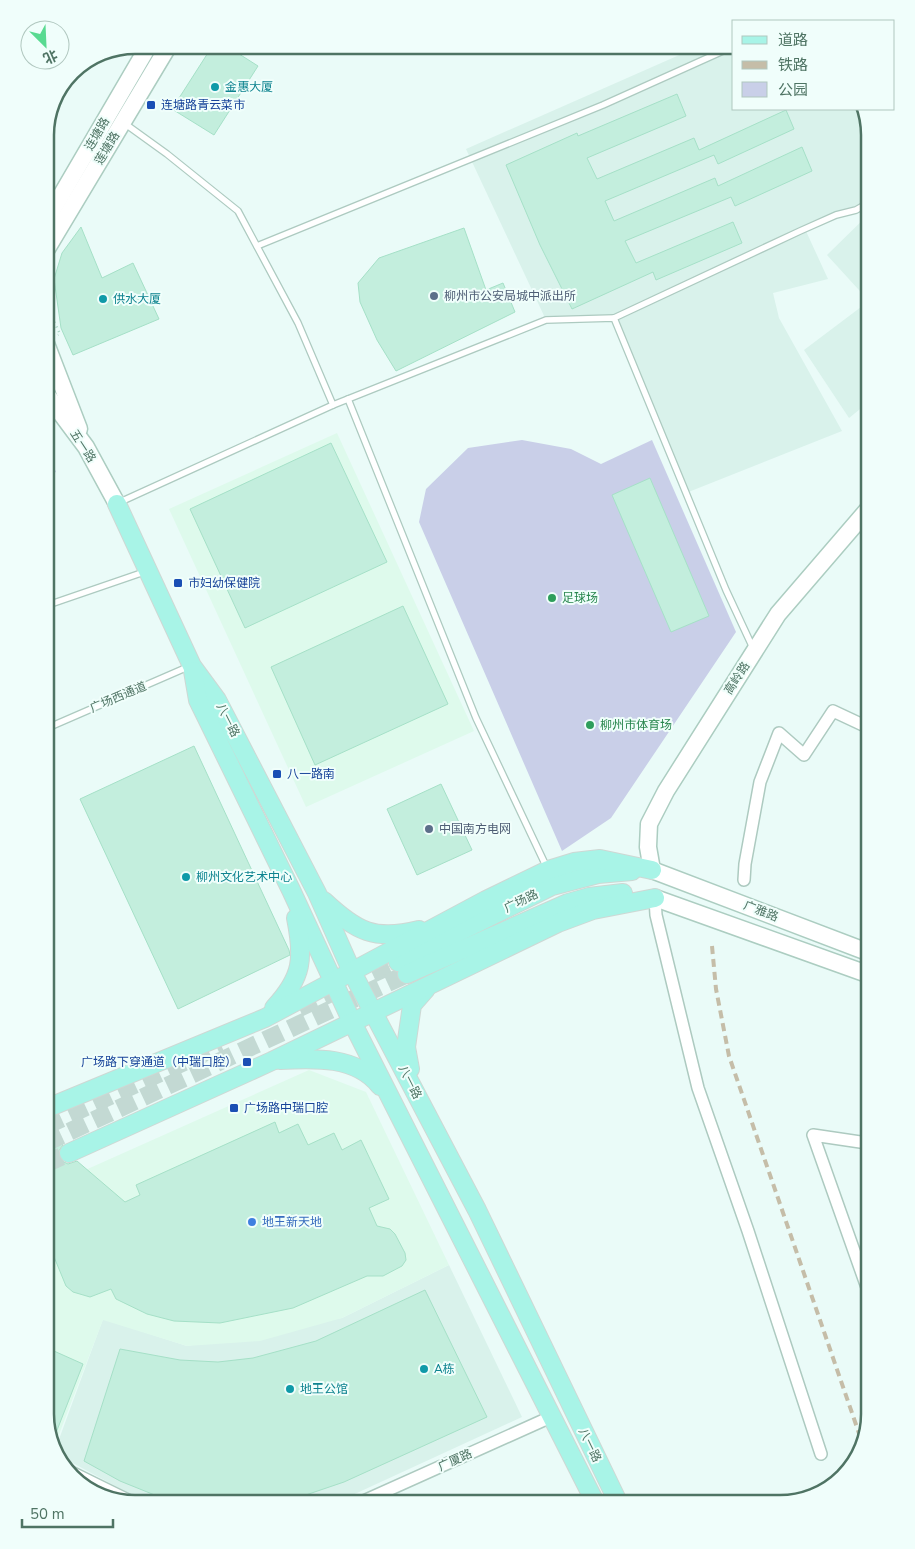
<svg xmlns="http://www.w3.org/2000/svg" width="915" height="1549" viewBox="0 0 915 1549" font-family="'Nunito Sans','Noto Sans SC',sans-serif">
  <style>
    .residential { fill: #d9f2eb }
    .commercial { fill: #defaec }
    .green { fill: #c9cfe8 }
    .building { fill: #c3eedd; stroke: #a5e0c7 }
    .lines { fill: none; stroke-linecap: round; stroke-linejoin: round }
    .street-tunnel { stroke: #c3d9d3; stroke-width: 11; stroke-dasharray: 11 5.5; stroke-linecap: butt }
    .primary-tunnel { stroke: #c3d9d3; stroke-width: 18; stroke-dasharray: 18 9; stroke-linecap: butt }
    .lane-casing { stroke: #adcac0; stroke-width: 8 }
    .street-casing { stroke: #adcac0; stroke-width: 14 }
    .secondary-casing { stroke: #accdc1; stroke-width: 19 }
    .primary-casing { stroke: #ced8d4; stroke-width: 20 }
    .path { stroke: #a6d3c1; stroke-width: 2.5; stroke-dasharray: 1 4; stroke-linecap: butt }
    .lane { stroke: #fff; stroke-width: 5.5 }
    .street { stroke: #fff; stroke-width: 11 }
    .secondary { stroke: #fff; stroke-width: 16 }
    .primary { stroke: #a8f4e7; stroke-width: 18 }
    .rail { stroke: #c5bda8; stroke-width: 4; stroke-dasharray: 8 5; stroke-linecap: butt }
    .culture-dot { fill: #0f9aa8; stroke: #f0fefb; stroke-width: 2 }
    .transit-dot { fill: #1a4fb4; stroke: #f0fefb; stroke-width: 2 }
    .service-dot { fill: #5c6f8a; stroke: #f0fefb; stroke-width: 2 }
    .leisure-dot { fill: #2e9e5b; stroke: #f0fefb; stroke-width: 2 }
    .shop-dot { fill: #3f7fe0; stroke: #f0fefb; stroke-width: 2 }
    .labels { text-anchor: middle; stroke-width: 4; stroke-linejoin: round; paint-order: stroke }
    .culture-label { font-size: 12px; fill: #0d838f; stroke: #f0fefb; text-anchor: start }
    .transit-label { font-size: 12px; fill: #164399; stroke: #f0fefb; text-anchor: start }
    .street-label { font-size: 12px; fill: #4f7464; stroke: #f0fefb }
    .service-label { font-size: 12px; fill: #4e5e75; stroke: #f0fefb; text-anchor: start }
    .leisure-label { font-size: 12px; fill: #27864d; stroke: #f0fefb; text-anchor: start }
    .shop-label { font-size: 12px; fill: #366cbe; stroke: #f0fefb; text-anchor: start }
    .rim { fill: none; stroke: #4f7464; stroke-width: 2.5 }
  </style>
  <rect width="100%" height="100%" fill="#eafbf8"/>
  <g class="residential">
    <path d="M 702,45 L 734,45 L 734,109 L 864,109 L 870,135 L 870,199 L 805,229 L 828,279 L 773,293 L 779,318 L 842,431 L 686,493 L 614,318 L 546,320 L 466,149 Z"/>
    <path d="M 870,213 L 870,401 L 849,418 L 804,350 L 869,301 L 827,255 Z"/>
    <path d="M 449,1265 L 522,1417 L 333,1504 L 156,1504 L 134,1496 L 54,1453 L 103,1319 L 187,1346 L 342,1318 Z"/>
  </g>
  <g class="commercial">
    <path d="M 337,433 L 474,731 L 306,807 L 169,509 Z"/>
    <path d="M 309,1070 L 366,1092 L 449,1265 L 342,1318 L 260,1341 L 187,1346 L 103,1320 L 53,1450 L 45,1414 L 45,1188 Z"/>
  </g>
  <g class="green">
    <path d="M 522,440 L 571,449 L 601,464 L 652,440 L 736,632 L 611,818 L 562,851 L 419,522 L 426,489 L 468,448 Z"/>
    <path d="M 45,447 L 56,472 L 45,477 Z"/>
  </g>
  <g class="building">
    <path d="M 213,45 L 225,45 L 258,66 L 214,135 L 172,109 Z"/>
    <path d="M 677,94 L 686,116 L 587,158 L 597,179 L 694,138 L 699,150 L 786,110 L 794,129 L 718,164 L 714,155 L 605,201 L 614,221 L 715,178 L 718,186 L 802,147 L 812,171 L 735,206 L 731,197 L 625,241 L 636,263 L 733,222 L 742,243 L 656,280 L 653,272 L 572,309 L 540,245 L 506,165 L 577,133 L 578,136 Z"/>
    <path d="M 81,227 L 102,278 L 133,263 L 159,319 L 73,355 L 61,328 L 54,279 L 62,253 Z"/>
    <path d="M 464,228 L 486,290 L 503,283 L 515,312 L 396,371 L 377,340 L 360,302 L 358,283 L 379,258 Z"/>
    <path d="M 331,443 L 387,562 L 245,628 L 190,509 Z"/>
    <path d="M 650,478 L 709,616 L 671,632 L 612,495 Z"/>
    <path d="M 403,606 L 448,704 L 315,765 L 271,667 Z"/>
    <path d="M 194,746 L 289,950 L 290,955 L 178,1009 L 80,799 Z"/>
    <path d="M 441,784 L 472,850 L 417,875 L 387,809 Z"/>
    <path d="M 45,1122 L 63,1145 L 58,1152 L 62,1161 L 68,1164 L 77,1161 L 125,1202 L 140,1195 L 136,1185 L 275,1122 L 279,1133 L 298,1124 L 308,1145 L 334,1133 L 342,1150 L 361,1140 L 389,1199 L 369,1208 L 377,1226 L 390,1229 L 395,1234 L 405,1253 L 406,1260 L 402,1266 L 383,1276 L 367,1276 L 293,1308 L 220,1323 L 174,1321 L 147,1314 L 116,1299 L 111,1289 L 90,1297 L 73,1292 L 66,1286 L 52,1252 L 45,1254 Z"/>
    <path d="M 425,1290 L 487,1417 L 344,1482 L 294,1499 L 268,1504 L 195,1504 L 167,1500 L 120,1481 L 84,1461 L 120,1349 L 180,1360 L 218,1362 L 253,1358 L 316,1341 Z"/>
    <path d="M 45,1347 L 83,1364 L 52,1443 L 45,1414 Z"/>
  </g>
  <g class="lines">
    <path class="street-tunnel" d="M 45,307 L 50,313"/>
    <g class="primary-tunnel">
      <path d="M 299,1008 L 398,962"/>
      <path d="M 45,1126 L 221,1045"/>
      <path d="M 45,1143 L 407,974"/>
      <path d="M 45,1164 L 69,1153"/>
    </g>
    <g class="lane-casing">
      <g id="lane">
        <path d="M 124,123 L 167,154 L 238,211 L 298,323 L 333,405"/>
        <path d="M 257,246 L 603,105 L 734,46"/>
        <path d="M 614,318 L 800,231 L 836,215 L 856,210 L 870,202"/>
        <path d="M 348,399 L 476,718 L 547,868"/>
        <path d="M 118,503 L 333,405 L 546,320 L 614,318 L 726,590 L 753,648"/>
        <path d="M 45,606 L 147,571"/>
        <path d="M 45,729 L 190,666"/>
      </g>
    </g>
    <g class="street-casing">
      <g id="street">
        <path d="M 744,880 L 745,864 L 760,782 L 779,733 L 804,755 L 833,711 L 865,726 L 870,724"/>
        <path d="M 655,898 L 656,915 L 698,1088 L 748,1231 L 821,1454"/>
        <path d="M 870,1296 L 813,1135 L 867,1143 L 870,1135"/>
        <path d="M 69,1471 L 136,1504"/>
        <path d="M 357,1504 L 553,1416"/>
      </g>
    </g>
    <g class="secondary-casing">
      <g id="secondary">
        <path d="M 45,223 L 149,45"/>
        <path d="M 45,252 L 169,45"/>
        <path d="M 45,341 L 79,429"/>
        <path d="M 45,392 L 86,447 L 117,504"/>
        <path d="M 655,898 L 870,975"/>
        <path d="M 870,953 L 652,870 L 648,847 L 649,824 L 666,791 L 778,614 L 870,507"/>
      </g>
    </g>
    <g class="primary-casing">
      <g id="primary">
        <path d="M 117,504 L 192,666 L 217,700 L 317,893 L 352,972 L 477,1210 L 619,1504"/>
        <path d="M 193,671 L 198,700 L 291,890 L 352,1022 L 596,1504"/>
        <path d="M 324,901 C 357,932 375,941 419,930"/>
        <path d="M 398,962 L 552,886 L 598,874 L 632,871"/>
        <path d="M 407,974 L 568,903 L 589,897 L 623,893"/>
        <path d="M 274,1008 C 303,977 304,958 296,918"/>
        <path d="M 280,1060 C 314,1058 357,1056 380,1086"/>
        <path d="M 410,1069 L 406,1047 L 412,1005 L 426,989"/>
        <path d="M 45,1109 L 265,1018 L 486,900 L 548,870 L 574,862 L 600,859 L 652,870"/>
        <path d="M 69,1153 L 272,1061 L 558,923 L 593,910 L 655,898"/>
      </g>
    </g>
    <path class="path" d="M 50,313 L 60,334 L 58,335"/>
    <use href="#lane" class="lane"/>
    <use href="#street" class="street"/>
    <use href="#secondary" class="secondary"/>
    <use href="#primary" class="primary"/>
    <path class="rail" d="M 712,946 L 716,989 L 729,1056 L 862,1442"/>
  </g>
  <g class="culture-dot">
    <circle cx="215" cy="87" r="5"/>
    <circle cx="103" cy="299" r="5"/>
    <circle cx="186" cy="877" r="5"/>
    <circle cx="424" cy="1369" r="5"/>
    <circle cx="290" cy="1389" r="5"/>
  </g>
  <g class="transit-dot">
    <rect x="146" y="100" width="10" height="10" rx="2.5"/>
    <rect x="173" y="578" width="10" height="10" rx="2.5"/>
    <rect x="272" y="769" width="10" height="10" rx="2.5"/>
    <rect x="242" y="1057" width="10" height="10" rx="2.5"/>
    <rect x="229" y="1103" width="10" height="10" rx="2.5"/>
  </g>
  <g class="service-dot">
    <circle cx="434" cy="296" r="5"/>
    <circle cx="429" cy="829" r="5"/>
  </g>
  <g class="leisure-dot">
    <circle cx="552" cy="598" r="5"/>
    <circle cx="590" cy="725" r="5"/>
  </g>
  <circle class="shop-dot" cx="252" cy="1222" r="5"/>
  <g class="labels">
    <g class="culture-label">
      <text x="225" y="91">金惠大厦</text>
      <text x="113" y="303">供水大厦</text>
      <text x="196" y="881">柳州文化艺术中心</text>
      <text x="434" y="1373">A栋</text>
      <text x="300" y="1393">地王公馆</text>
    </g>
    <g class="transit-label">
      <text x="161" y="109">连塘路青云菜市</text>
      <text x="188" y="587">市妇幼保健院</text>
      <text x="287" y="778">八一路南</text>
      <text x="237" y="1066" text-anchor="end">广场路下穿通道（中瑞口腔）</text>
      <text x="244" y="1112">广场路中瑞口腔</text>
    </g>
    <g class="street-label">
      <text transform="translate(97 134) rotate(-60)" y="4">连塘路</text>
      <text transform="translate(107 148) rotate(-59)" y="4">莲塘路</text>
      <text transform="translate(83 446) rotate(57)" y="4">五一路</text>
      <text transform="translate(737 678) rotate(-57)" y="4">高岭路</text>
      <text transform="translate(118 697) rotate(-23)" y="4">广场西通道</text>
      <text transform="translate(228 720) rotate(63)" y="4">八一路</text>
      <text transform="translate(521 901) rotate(-26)" y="4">广场路</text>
      <text transform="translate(761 911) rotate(21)" y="4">广雅路</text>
      <text transform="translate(410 1082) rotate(63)" y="4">八一路</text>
      <text transform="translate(590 1445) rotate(64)" y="4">八一路</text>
      <text transform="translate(455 1460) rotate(-24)" y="4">广厦路</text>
    </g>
    <g class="service-label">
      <text x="444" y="300">柳州市公安局城中派出所</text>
      <text x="439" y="833">中国南方电网</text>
    </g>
    <g class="leisure-label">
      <text x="562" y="602">足球场</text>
      <text x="600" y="729">柳州市体育场</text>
    </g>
    <g class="shop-label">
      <text x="262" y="1226">地王新天地</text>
    </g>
  </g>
  <path d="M0 0H915V1549H0ZM135 54H780A81 81 0 0 1 861 135V1414A81 81 0 0 1 780 1495H135A81 81 0 0 1 54 1414V135A81 81 0 0 1 135 54Z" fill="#f0fefb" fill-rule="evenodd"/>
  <path class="rim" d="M135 54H780A81 81 0 0 1 861 135V1414A81 81 0 0 1 780 1495H135A81 81 0 0 1 54 1414V135A81 81 0 0 1 135 54Z"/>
  <rect x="732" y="20" width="162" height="90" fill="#f0fefb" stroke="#b0c7bf"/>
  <rect x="742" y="36" width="25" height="8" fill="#a8f4e7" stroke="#b0c7bf"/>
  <text x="778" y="45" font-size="15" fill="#4f7464">道路</text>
  <rect x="742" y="61" width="25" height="8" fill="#c5bda8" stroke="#b0c7bf"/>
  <text x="778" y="70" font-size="15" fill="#4f7464">铁路</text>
  <rect x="742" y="82" width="25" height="15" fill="#c9cfe8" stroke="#b0c7bf"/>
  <text x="778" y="95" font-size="15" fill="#4f7464">公园</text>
  <g transform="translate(45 45) rotate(156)"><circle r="24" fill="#f0fefb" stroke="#b0c7bf"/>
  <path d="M0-4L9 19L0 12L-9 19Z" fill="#59da91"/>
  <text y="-8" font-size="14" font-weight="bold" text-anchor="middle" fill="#4f7464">北</text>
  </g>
  <path d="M22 1519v8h91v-8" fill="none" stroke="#4f7464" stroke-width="2.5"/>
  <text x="30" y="1519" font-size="15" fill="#4f7464" stroke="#f0fefb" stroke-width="4" paint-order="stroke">50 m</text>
</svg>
